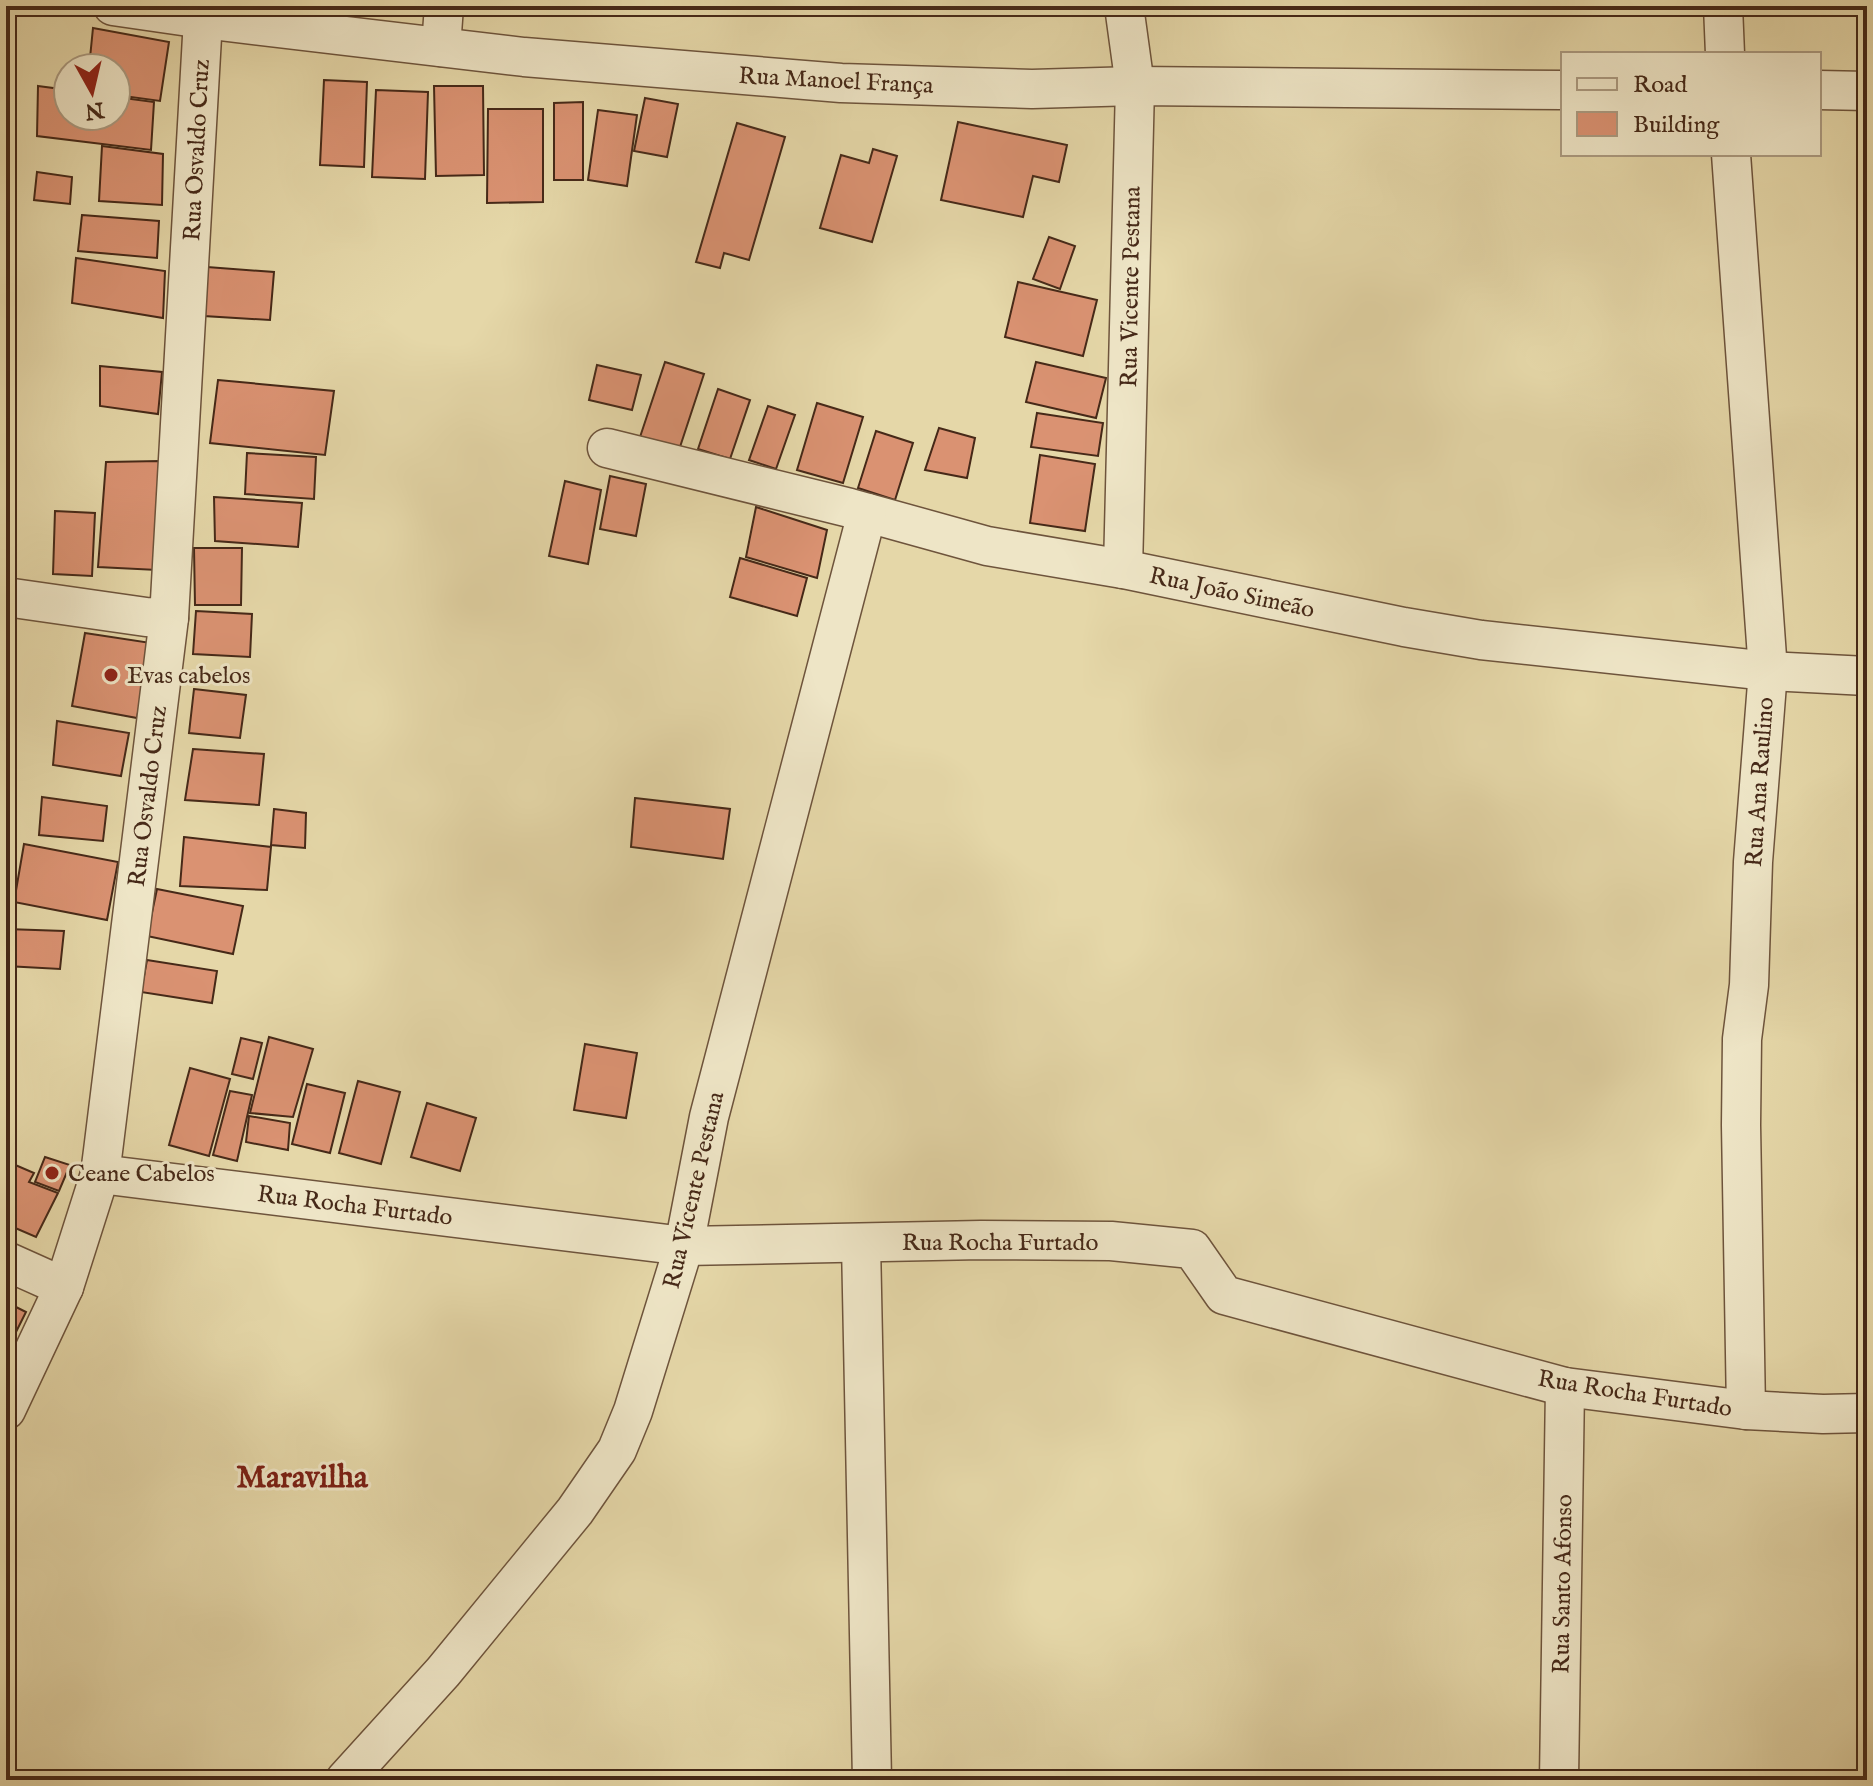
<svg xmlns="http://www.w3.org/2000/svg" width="1873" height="1786" viewBox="0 0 1873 1786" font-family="'IM FELL English',serif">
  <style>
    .building { fill: #da9272; stroke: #462918; stroke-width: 2 }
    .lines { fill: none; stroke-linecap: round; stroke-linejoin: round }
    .minor-casing { stroke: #6e543c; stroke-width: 41 }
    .minor { stroke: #eee5c6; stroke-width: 38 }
    .poi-dot { fill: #8f2418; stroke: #eee5c6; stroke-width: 3 }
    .labels { text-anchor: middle; stroke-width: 6; stroke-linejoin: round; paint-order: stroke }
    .street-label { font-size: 24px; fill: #462918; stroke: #eee5c6 }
    .poi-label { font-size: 24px; fill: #462918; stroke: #eee5c6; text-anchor: start }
    .district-label { font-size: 32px; font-weight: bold; fill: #7a1f14; stroke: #eee5c6 }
  </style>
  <rect width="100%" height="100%" fill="#e5d7a8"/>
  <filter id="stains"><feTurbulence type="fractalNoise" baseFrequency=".0025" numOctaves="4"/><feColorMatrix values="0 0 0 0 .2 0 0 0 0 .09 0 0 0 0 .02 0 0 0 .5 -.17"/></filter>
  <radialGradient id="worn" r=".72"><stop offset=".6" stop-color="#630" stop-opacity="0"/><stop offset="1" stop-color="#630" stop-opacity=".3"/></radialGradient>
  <g class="building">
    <path d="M 93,28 L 169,42 L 160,101 L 116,95 L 116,68 L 89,68 Z"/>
    <path d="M 324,80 L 367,82 L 364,167 L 320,165 Z"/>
    <path d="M 38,86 L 68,90 L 68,116 L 116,116 L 116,97 L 154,102 L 151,150 L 37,136 Z"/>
    <path d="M 434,86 L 483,86 L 484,175 L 436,176 Z"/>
    <path d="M 376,90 L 428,92 L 425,179 L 372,177 Z"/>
    <path d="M 645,98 L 678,104 L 667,157 L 634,151 Z"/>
    <path d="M 583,102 L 583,180 L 554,180 L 554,103 Z"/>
    <path d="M 488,109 L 543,109 L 543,202 L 487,203 Z"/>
    <path d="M 598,110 L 637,115 L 627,186 L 588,180 Z"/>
    <path d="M 958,122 L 1067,145 L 1059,182 L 1033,176 L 1023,217 L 941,200 Z"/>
    <path d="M 737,123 L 785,137 L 749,260 L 724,253 L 720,268 L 696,262 Z"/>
    <path d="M 102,146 L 163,154 L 162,205 L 99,201 Z"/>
    <path d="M 873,149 L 897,156 L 872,242 L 820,228 L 841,155 L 869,163 Z"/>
    <path d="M 37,172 L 72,177 L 70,204 L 34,200 Z"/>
    <path d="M 82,215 L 159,221 L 157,258 L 78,251 Z"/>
    <path d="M 1049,237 L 1075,246 L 1060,289 L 1033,279 Z"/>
    <path d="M 76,258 L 165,271 L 163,318 L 72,303 Z"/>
    <path d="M 207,267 L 274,272 L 270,320 L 204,316 Z"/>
    <path d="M 1018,282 L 1097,300 L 1083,356 L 1005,337 Z"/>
    <path d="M 665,362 L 704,374 L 679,450 L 640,437 Z"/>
    <path d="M 1036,362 L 1106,378 L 1096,418 L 1026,402 Z"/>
    <path d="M 597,365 L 641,375 L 632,410 L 589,400 Z"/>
    <path d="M 100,366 L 162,372 L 158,414 L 100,406 Z"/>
    <path d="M 218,380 L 334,391 L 325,455 L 210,443 Z"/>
    <path d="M 718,389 L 750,400 L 730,459 L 698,449 Z"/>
    <path d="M 817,403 L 863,417 L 843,483 L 797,470 Z"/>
    <path d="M 768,406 L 795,415 L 776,469 L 749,460 Z"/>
    <path d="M 1037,413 L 1103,423 L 1098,456 L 1031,447 Z"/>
    <path d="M 939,428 L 975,438 L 967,478 L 925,470 Z"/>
    <path d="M 876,431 L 913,443 L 895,500 L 858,488 Z"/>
    <path d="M 247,453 L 316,457 L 314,499 L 245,494 Z"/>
    <path d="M 1040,455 L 1095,464 L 1085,531 L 1030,523 Z"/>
    <path d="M 160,461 L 157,570 L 98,567 L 106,462 Z"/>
    <path d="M 610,476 L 646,484 L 636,536 L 600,529 Z"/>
    <path d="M 565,481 L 601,490 L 588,564 L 549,556 Z"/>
    <path d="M 214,497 L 302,503 L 298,547 L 215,541 Z"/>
    <path d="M 756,507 L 827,530 L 817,578 L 746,557 Z"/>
    <path d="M 55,511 L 95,513 L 92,576 L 53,574 Z"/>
    <path d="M 194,548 L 242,548 L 241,605 L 195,605 Z"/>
    <path d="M 740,558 L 807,578 L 797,616 L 730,597 Z"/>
    <path d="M 196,611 L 252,614 L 250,657 L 193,654 Z"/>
    <path d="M 85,633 L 151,643 L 137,718 L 72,706 Z"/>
    <path d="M 194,689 L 246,695 L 240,738 L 189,733 Z"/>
    <path d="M 57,721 L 129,733 L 121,776 L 53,765 Z"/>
    <path d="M 193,749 L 264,754 L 259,805 L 185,800 Z"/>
    <path d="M 42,797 L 107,806 L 103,841 L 39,835 Z"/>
    <path d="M 635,798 L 730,809 L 723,859 L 631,847 Z"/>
    <path d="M 274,809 L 306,813 L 305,848 L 271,845 Z"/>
    <path d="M 184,837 L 271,847 L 267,890 L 180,886 Z"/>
    <path d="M 24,844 L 118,862 L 107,920 L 14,902 Z"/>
    <path d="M 157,889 L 243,906 L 233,954 L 147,936 Z"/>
    <path d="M 6,929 L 64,931 L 60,969 L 6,966 Z"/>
    <path d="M 147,960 L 217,971 L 212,1003 L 141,992 Z"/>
    <path d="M 269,1037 L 313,1049 L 293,1117 L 250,1113 Z"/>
    <path d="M 241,1038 L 262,1043 L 253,1079 L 232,1074 Z"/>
    <path d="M 585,1044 L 637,1053 L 626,1118 L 574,1110 Z"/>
    <path d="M 190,1068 L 230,1079 L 209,1156 L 169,1145 Z"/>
    <path d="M 358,1081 L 400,1092 L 381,1164 L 339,1153 Z"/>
    <path d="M 307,1084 L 345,1093 L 330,1153 L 292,1144 Z"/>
    <path d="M 230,1091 L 252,1095 L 237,1161 L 213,1155 Z"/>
    <path d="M 427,1103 L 476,1118 L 460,1171 L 411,1157 Z"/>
    <path d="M 249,1116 L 290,1123 L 288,1150 L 246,1142 Z"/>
    <path d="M 45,1157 L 70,1165 L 59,1191 L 35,1182 Z"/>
    <path d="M 6,1161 L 34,1173 L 29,1182 L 58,1193 L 36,1237 L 6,1224 Z"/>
    <path d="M 6,1302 L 26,1312 L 6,1352 Z"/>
  </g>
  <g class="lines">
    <g class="minor-casing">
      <g id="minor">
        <path d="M 113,6 L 203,19 L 524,57 L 841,83 L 1032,89 L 1135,86 L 1563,90"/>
        <path d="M 1723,6 L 1725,54"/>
        <path d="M 441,47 L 444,6"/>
        <path d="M 1819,90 L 1867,91"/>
        <path d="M 1731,154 L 1768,671 L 1753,862 L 1749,985 L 1742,1039 L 1741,1125 L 1746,1410"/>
        <path d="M 607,448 L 850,508 L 987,546 L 1123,569 L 1404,627 L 1481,640 L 1768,671 L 1867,676"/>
        <path d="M 1123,569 L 1135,86 L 1124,6"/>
        <path d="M 6,597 L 146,617 L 169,618"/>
        <path d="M 100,1174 L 684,1246 L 981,1240 L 1111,1241 L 1192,1249 L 1224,1295 L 1565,1387 L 1746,1410 L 1823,1414 L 1867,1413"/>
        <path d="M 861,1243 L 872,1780"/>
        <path d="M 6,1261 L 64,1287"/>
        <path d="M 6,1410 L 64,1287 L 100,1174 L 103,1151 L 169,618 L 203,19"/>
        <path d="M 345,1780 L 443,1672 L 575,1511 L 617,1450 L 633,1411 L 684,1246 L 709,1117 L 867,513"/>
        <path d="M 1559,1780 L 1565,1387"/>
      </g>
    </g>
    <use href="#minor" class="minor"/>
  </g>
  <g class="poi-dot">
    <circle cx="111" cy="675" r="8"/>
    <circle cx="52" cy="1173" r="8"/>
  </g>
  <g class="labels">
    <g class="street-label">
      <text transform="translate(836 80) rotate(3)" y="8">Rua Manoel França</text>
      <text transform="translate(196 150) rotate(-87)" y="8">Rua Osvaldo Cruz</text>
      <text transform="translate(1130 287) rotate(-89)" y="8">Rua Vicente Pestana</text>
      <text transform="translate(1232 592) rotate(12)" y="8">Rua João Simeão</text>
      <text transform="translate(1759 782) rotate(-86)" y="8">Rua Ana Raulino</text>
      <text transform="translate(147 796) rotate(-83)" y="8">Rua Osvaldo Cruz</text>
      <text transform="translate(693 1190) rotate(-77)" y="8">Rua Vicente Pestana</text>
      <text transform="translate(355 1205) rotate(7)" y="8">Rua Rocha Furtado</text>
      <text x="1000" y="1250">Rua Rocha Furtado</text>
      <text transform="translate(1635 1393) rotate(9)" y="8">Rua Rocha Furtado</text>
      <text transform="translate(1562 1584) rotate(-89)" y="8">Rua Santo Afonso</text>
    </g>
    <g class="poi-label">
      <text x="127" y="683">Evas cabelos</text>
      <text x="68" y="1181">Ceane Cabelos</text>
    </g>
    <g class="district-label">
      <text x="302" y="1487">Maravilha</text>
    </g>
  </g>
  <rect width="1873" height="1786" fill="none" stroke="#e5d7a8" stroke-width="32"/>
  <rect x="8" y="8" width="1857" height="1770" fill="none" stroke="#462918" stroke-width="4"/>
  <rect x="16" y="16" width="1841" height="1754" fill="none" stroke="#462918" stroke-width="2"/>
  <rect x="1561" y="52" width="260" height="104" fill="#eee5c6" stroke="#ab9a80" stroke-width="2"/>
  <rect x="1577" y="78" width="40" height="12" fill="#eee5c6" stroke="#ab9a80" stroke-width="2"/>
  <text x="1633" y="92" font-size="24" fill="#462918">Road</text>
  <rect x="1577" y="112" width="40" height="24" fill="#da9272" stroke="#ab9a80" stroke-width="2"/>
  <text x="1633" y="132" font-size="24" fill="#462918">Building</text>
  <g transform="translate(92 92) rotate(172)"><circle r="38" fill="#eee5c6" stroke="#ab9a80" stroke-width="2"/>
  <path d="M0-6L14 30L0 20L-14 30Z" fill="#8f2418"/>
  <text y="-12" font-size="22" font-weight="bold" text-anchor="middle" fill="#462918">N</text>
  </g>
  <rect width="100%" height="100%" filter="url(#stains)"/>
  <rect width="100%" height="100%" fill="url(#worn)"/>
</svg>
